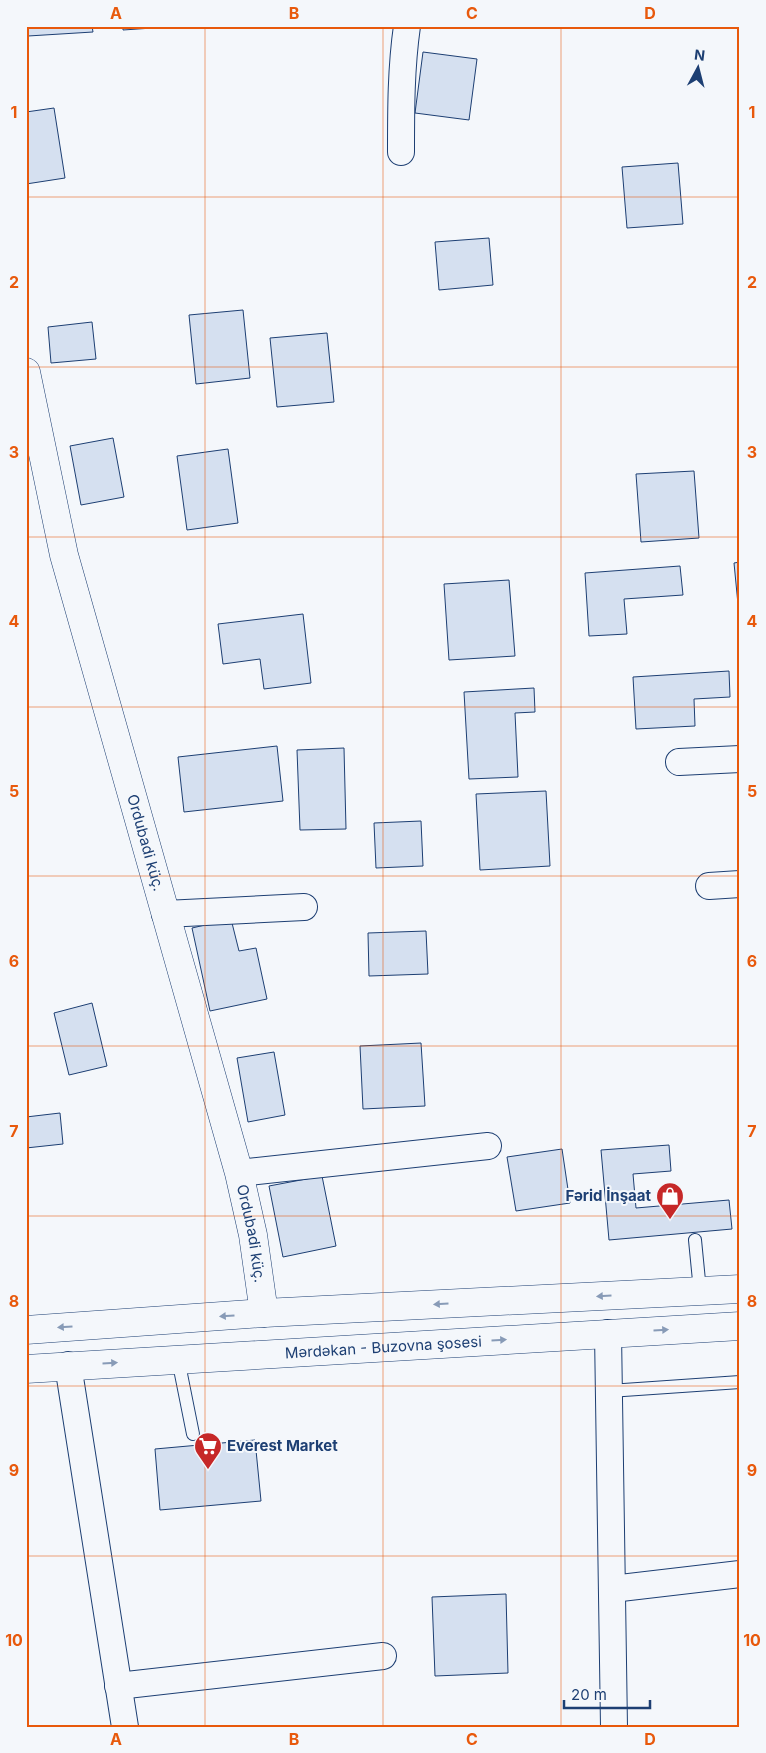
<svg xmlns="http://www.w3.org/2000/svg" width="766" height="1753" viewBox="0 0 766 1753" font-family="Inter,sans-serif">
  <style>
    .building { fill: #d5e0f0; stroke: #1d3f73 }
    .lines { fill: none; stroke-linecap: round; stroke-linejoin: round }
    .service-casing { stroke: #1d3f73; stroke-width: 14 }
    .minor-casing { stroke: #1d3f73; stroke-width: 28 }
    .tertiary-casing { stroke: #1d3f73; stroke-width: 29 }
    .primary-casing { stroke: #1d3f73; stroke-width: 29 }
    .service { stroke: #f4f7fb; stroke-width: 12 }
    .minor { stroke: #f4f7fb; stroke-width: 26 }
    .tertiary { stroke: #f4f7fb; stroke-width: 28 }
    .primary { stroke: #f4f7fb; stroke-width: 28 }
    .oneway { fill: #889bb7 }
    .grid { fill: none; stroke: #e8590c; stroke-width: 1; stroke-opacity: 0.55 }
    .labels { text-anchor: middle; stroke-width: 4; stroke-linejoin: round; paint-order: stroke }
    .street-label { font-size: 15px; fill: #1d3f73; stroke: #f4f7fb }
    .poi-label { font-size: 15px; font-weight: bold; fill: #1d3f73; stroke: #f4f7fb; text-anchor: end }
    .neatline { fill: none; stroke: #e8590c; stroke-width: 2 }
    .grid-label { font-size: 16px; text-anchor: middle; font-weight: bold; fill: #e8590c }
  </style>
  <rect width="100%" height="100%" fill="#f4f7fb"/>
  <g class="building">
    <path d="M 27,26 L 92,26 L 93,32 L 28,36 Z"/>
    <path d="M 123,26 L 182,26 L 123,30 Z"/>
    <path d="M 423,52 L 477,59 L 469,120 L 415,113 Z"/>
    <path d="M 54,108 L 65,178 L 26,184 L 26,112 Z"/>
    <path d="M 678,163 L 683,224 L 627,228 L 622,167 Z"/>
    <path d="M 489,238 L 493,285 L 439,290 L 435,242 Z"/>
    <path d="M 243,310 L 250,378 L 196,384 L 189,315 Z"/>
    <path d="M 92,322 L 96,359 L 51,363 L 48,327 Z"/>
    <path d="M 327,333 L 334,402 L 277,407 L 270,338 Z"/>
    <path d="M 113,438 L 124,497 L 81,505 L 70,446 Z"/>
    <path d="M 228,449 L 238,523 L 187,530 L 177,456 Z"/>
    <path d="M 694,471 L 699,538 L 641,542 L 636,474 Z"/>
    <path d="M 740,562 L 740,625 L 734,563 Z"/>
    <path d="M 680,566 L 683,595 L 624,599 L 627,634 L 589,636 L 585,573 Z"/>
    <path d="M 509,580 L 515,656 L 449,660 L 444,584 Z"/>
    <path d="M 303,614 L 311,683 L 264,689 L 260,659 L 223,664 L 218,624 Z"/>
    <path d="M 729,671 L 730,697 L 694,699 L 695,726 L 636,729 L 633,677 Z"/>
    <path d="M 534,688 L 535,712 L 515,713 L 518,777 L 469,779 L 464,692 Z"/>
    <path d="M 277,746 L 283,801 L 184,812 L 178,757 Z"/>
    <path d="M 344,748 L 346,829 L 300,830 L 297,750 Z"/>
    <path d="M 546,791 L 550,866 L 480,870 L 476,794 Z"/>
    <path d="M 421,821 L 423,866 L 376,868 L 374,823 Z"/>
    <path d="M 231,919 L 239,951 L 256,948 L 267,999 L 210,1011 L 192,928 Z"/>
    <path d="M 426,931 L 428,974 L 369,976 L 368,933 Z"/>
    <path d="M 92,1003 L 107,1066 L 69,1075 L 54,1013 Z"/>
    <path d="M 421,1043 L 425,1106 L 363,1109 L 360,1046 Z"/>
    <path d="M 274,1052 L 285,1115 L 248,1122 L 237,1058 Z"/>
    <path d="M 60,1113 L 63,1144 L 26,1148 L 26,1117 Z"/>
    <path d="M 669,1145 L 671,1171 L 633,1174 L 636,1208 L 729,1200 L 732,1229 L 609,1240 L 601,1150 Z"/>
    <path d="M 562,1149 L 570,1203 L 516,1211 L 507,1157 Z"/>
    <path d="M 322,1176 L 336,1246 L 283,1257 L 269,1186 Z"/>
    <path d="M 255,1440 L 261,1501 L 160,1510 L 155,1449 Z"/>
    <path d="M 506,1594 L 508,1673 L 435,1676 L 432,1597 Z"/>
  </g>
  <g class="lines">
    <g class="service-casing">
      <g id="service">
        <path d="M 695,1240 L 700,1291"/>
        <path d="M 178,1359 L 193,1434"/>
        <path d="M 609,1391 L 740,1382"/>
      </g>
    </g>
    <g class="minor-casing">
      <g id="minor">
        <path d="M 401,152 C 401,109 401,68 407,26"/>
        <path d="M 679,762 L 740,759"/>
        <path d="M 709,886 L 740,884"/>
        <path d="M 165,914 L 304,907"/>
        <path d="M 239,1173 L 488,1146"/>
        <path d="M 608,1333 L 614,1727"/>
        <path d="M 68,1365 L 125,1727"/>
        <path d="M 612,1589 L 740,1574"/>
        <path d="M 118,1686 L 383,1656"/>
      </g>
    </g>
    <g class="tertiary-casing">
      <g id="tertiary">
        <path id="s1" d="M 26,372 L 64,555 L 239,1173 L 253,1235 L 264,1313"/>
      </g>
    </g>
    <g class="primary-casing">
      <g id="primary">
        <path d="M 26,1330 L 264,1313 L 740,1289"/>
        <path id="s2" d="M 26,1369 L 740,1326"/>
      </g>
    </g>
    <use href="#service" class="service"/>
    <use href="#minor" class="minor"/>
    <use href="#tertiary" class="tertiary"/>
    <use href="#primary" class="primary"/>
  </g>
  <defs><path id="oneway-solid" d="M-6-.8H1V-3.2L6.5 0L1 3.2V.8H-6Z" transform="scale(1.25)"/></defs>
  <g class="oneway">
    <use href="#oneway-solid" transform="translate(604 1296) rotate(177)"/>
    <use href="#oneway-solid" transform="translate(441 1304) rotate(177)"/>
    <use href="#oneway-solid" transform="translate(227 1316) rotate(176)"/>
    <use href="#oneway-solid" transform="translate(65 1327) rotate(176)"/>
    <use href="#oneway-solid" transform="translate(661 1330) rotate(-3)"/>
    <use href="#oneway-solid" transform="translate(499 1340) rotate(-3)"/>
    <use href="#oneway-solid" transform="translate(110 1363) rotate(-3)"/>
  </g>
  <path class="grid" d="M 205,26 L 205,1727M 383,26 L 383,1727M 561,26 L 561,1727M 26,197 L 740,197M 26,367 L 740,367M 26,537 L 740,537M 26,707 L 740,707M 26,876 L 740,876M 26,1046 L 740,1046M 26,1216 L 740,1216M 26,1386 L 740,1386M 26,1556 L 740,1556"/>
  <defs>
    <g id="shop-pin" transform="scale(1.4375)"><path d="M0 17L-7.5 6A9.5 9.5 0 1 1 7.5 6Z" fill="#c62828" stroke="#f4f7fb"/><path d="M-5-2.5h2.3a2.7 3.5 0 0 1 5.4 0H5L5.5 6h-11ZM-1.5-2.5h3a1.5 2.3 0 0 0-3 0Z" fill="#fff"/></g>
    <g id="supermarket-pin" transform="scale(1.4375)"><path d="M0 17L-7.5 6A9.5 9.5 0 1 1 7.5 6Z" fill="#c62828" stroke="#f4f7fb"/><path d="M-6-5.5h2.5l.6 2H6L4.5 2H-2.5L-4.4-4H-6ZM-1.5 3.2a1.3 1.3 0 1 0 .1 0ZM3 3.2a1.3 1.3 0 1 0 .1 0Z" fill="#fff"/></g>
  </defs>
  <g fill-rule="evenodd">
    <use href="#shop-pin" x="670" y="1196"/>
    <use href="#supermarket-pin" x="208" y="1446"/>
  </g>
  <g class="labels">
    <g class="street-label">
      <text dy="5" stroke="none"><textPath href="#s1" startOffset="486">Ordubadi küç.</textPath></text>
      <text dy="5" stroke="none"><textPath href="#s1" startOffset="891">Ordubadi küç.</textPath></text>
      <text dy="5" stroke="none"><textPath href="#s2" startOffset="358">Mərdəkan - Buzovna şosesi</textPath></text>
    </g>
    <g class="poi-label">
      <text x="651" y="1201">Fərid İnşaat</text>
      <text x="227" y="1451" text-anchor="start">Everest Market</text>
    </g>
  </g>
  <rect width="766" height="1753" fill="none" stroke="#f4f7fb" stroke-width="55"/>
  <g transform="translate(698 68) rotate(7)" stroke="#f4f7fb" stroke-width="4" paint-order="stroke">
  <path d="M0-4L9 19L0 12L-9 19Z" fill="#1d3f73"/>
  <text y="-8" font-size="14" font-weight="bold" text-anchor="middle" fill="#1d3f73">N</text>
  </g>
  <path d="M564 1700v8h86v-8" fill="none" stroke="#1d3f73" stroke-width="2.5"/>
  <text x="571" y="1700" font-size="15" fill="#1d3f73" stroke="#f4f7fb" stroke-width="4" paint-order="stroke">20 m</text>
  <rect x="28" y="28" width="710" height="1698" class="neatline"/>
  <g class="grid-label">
    <text x="116" y="19">A</text>
    <text x="294" y="19">B</text>
    <text x="472" y="19">C</text>
    <text x="650" y="19">D</text>
    <text x="14" y="118">1</text>
    <text x="752" y="118">1</text>
    <text x="14" y="288">2</text>
    <text x="752" y="288">2</text>
    <text x="14" y="458">3</text>
    <text x="752" y="458">3</text>
    <text x="14" y="627">4</text>
    <text x="752" y="627">4</text>
    <text x="14" y="797">5</text>
    <text x="752" y="797">5</text>
    <text x="14" y="967">6</text>
    <text x="752" y="967">6</text>
    <text x="14" y="1137">7</text>
    <text x="752" y="1137">7</text>
    <text x="14" y="1307">8</text>
    <text x="752" y="1307">8</text>
    <text x="14" y="1476">9</text>
    <text x="752" y="1476">9</text>
    <text x="14" y="1646">10</text>
    <text x="752" y="1646">10</text>
    <text x="116" y="1745">A</text>
    <text x="294" y="1745">B</text>
    <text x="472" y="1745">C</text>
    <text x="650" y="1745">D</text>
  </g>
</svg>
